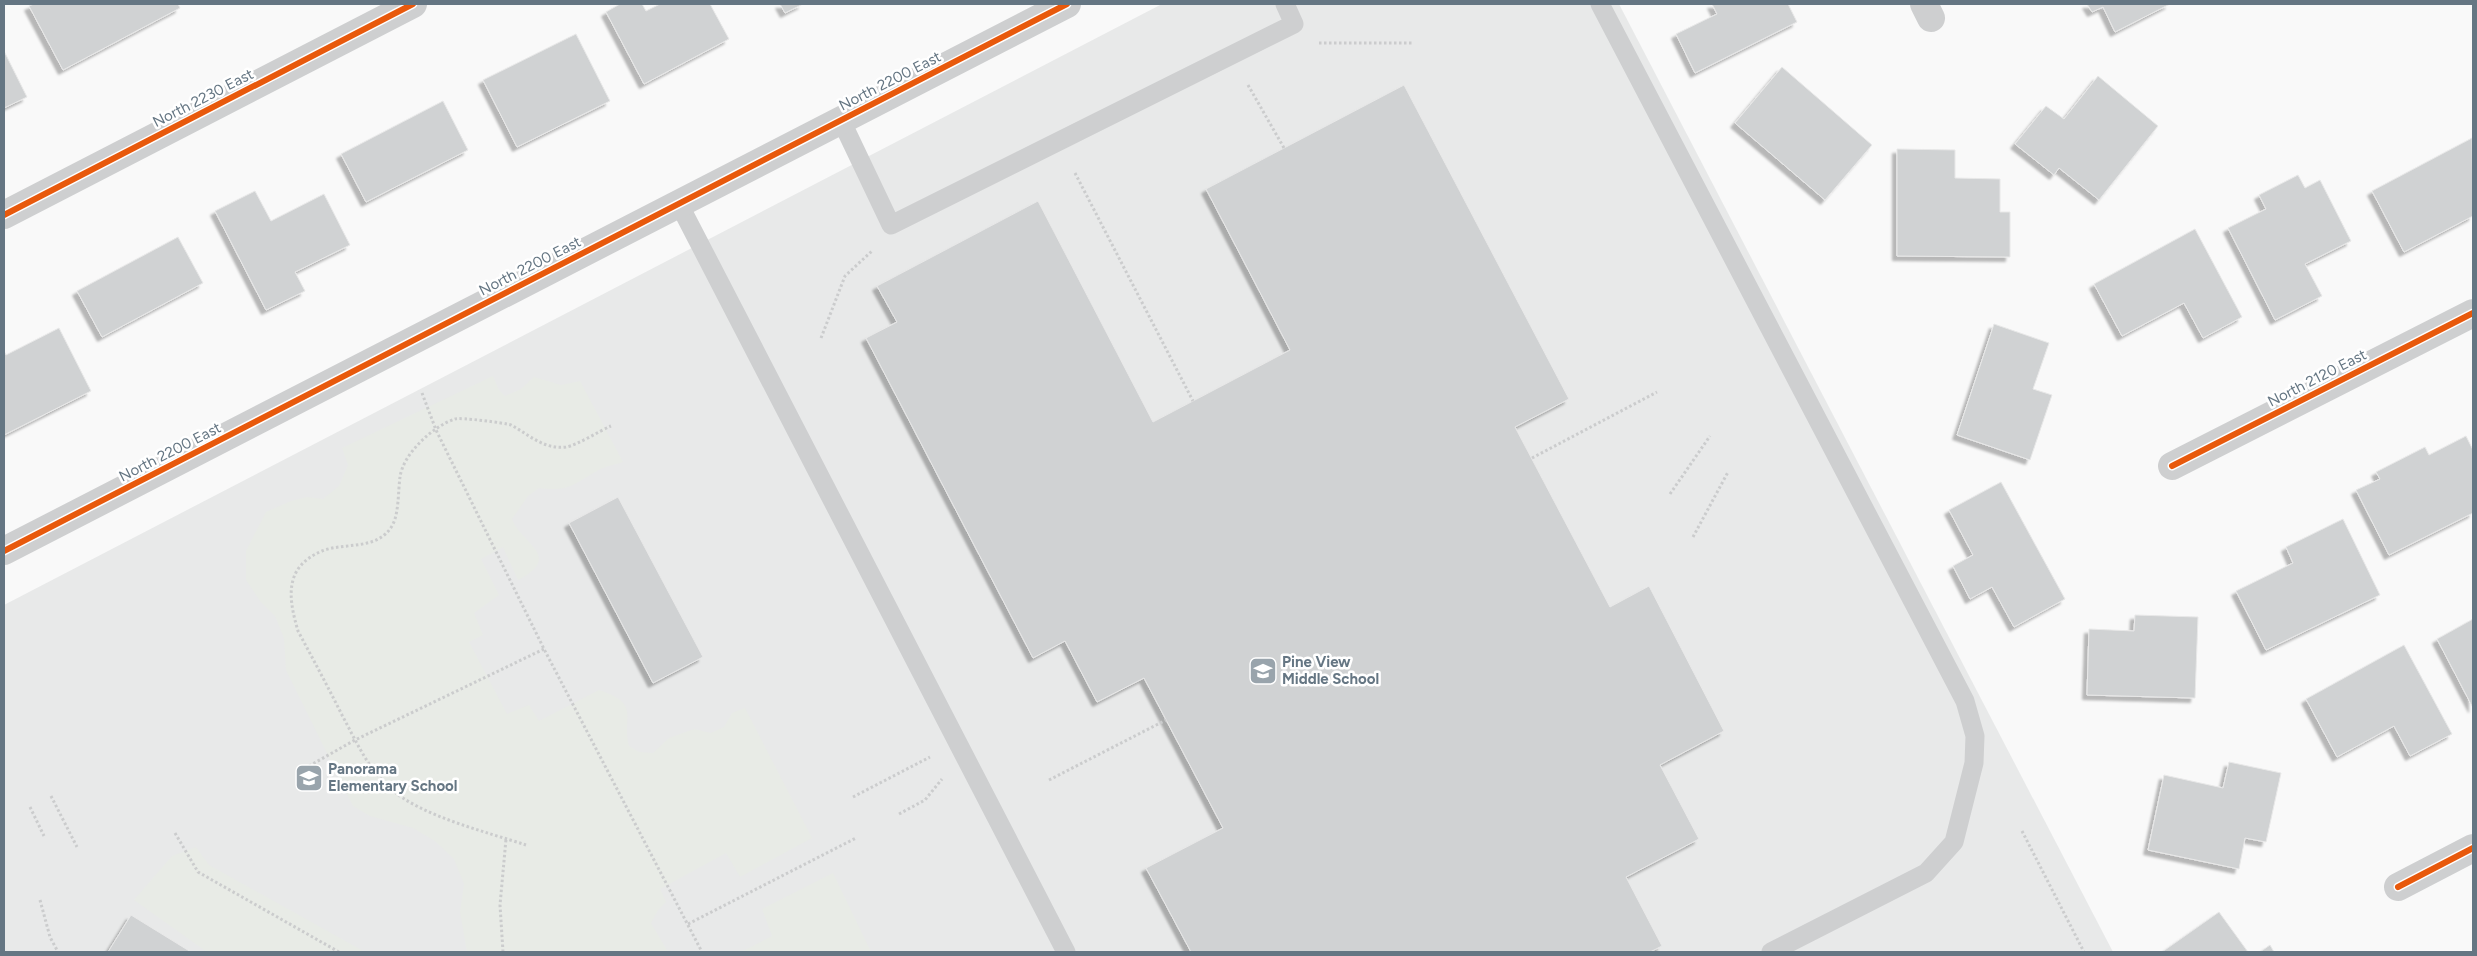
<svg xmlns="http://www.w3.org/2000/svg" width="2477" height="956" viewBox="0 0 2477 956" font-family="Figtree,sans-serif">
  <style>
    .built { fill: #e8e9e9 }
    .green { fill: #e8ebe6 }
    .building { fill: #d0d2d3; stroke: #e8e8e8; filter: url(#shadow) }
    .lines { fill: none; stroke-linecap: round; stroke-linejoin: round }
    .path { stroke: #cbcccd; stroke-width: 3; stroke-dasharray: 2.5 2.5; stroke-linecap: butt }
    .lane { stroke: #cecfd0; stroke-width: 19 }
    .street { stroke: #cecfd0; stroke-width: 28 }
    .cycleway-casing { stroke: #fff; stroke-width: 9 }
    .cycleway { stroke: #e8590c; stroke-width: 6 }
    .labels { text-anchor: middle; stroke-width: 5; stroke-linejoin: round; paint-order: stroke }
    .street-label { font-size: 15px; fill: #657683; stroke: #fff }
    .poi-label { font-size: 15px; font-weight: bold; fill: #657683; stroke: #fff; text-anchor: start }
  </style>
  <defs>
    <filter id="shadow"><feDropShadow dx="-4.5" dy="4.5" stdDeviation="1" flood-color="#0004"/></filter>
  </defs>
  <rect width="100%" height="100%" fill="#f9f9f9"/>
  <path class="built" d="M 1162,4 L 1619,4 L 2113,952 L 4,952 L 4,605 Z"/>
  <g class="green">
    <path d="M 493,376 L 499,390 L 505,396 L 521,389 L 534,377 L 561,385 L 580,381 L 623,462 C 615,465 605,466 597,471 C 573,484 570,492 539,488 L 528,496 L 512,519 C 521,544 564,556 518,580 L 503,547 L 481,559 L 499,595 L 474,613 L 483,635 L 469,642 L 507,714 L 529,705 L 539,721 L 599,690 C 642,704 621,717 629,746 L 639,752 L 653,753 L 669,738 L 694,729 L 711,733 L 724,727 L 732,713 L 745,708 L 812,838 L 740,877 L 726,853 L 660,889 L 666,902 L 658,910 L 651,923 L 668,952 L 467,952 L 460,912 L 464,884 L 454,859 L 435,841 L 413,828 L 370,816 L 353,806 L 286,670 L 284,638 L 275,616 L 260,601 L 246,580 L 246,551 L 266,512 L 291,501 L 307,497 L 323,499 L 339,486 L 348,465 L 342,448 Z"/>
    <path d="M 196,847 L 209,865 L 365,952 L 207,952 L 134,900 L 172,856 Z"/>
    <path d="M 833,873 L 871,952 L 741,952 L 772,936 L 762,909 Z"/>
  </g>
  <g class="building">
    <path d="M 34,4 L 178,4 L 180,8 L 63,70 L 29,6 Z"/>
    <path d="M 620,4 L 642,4 L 646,11 L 660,4 L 710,4 L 729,39 L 644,84 L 606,12 Z"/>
    <path d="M 780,4 L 803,4 L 785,13 Z"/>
    <path d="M 1712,4 L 1788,4 L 1797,22 L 1695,73 L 1676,34 L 1717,14 Z"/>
    <path d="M 2087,4 L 2170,4 L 2115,32 L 2103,7 L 2092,12 Z"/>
    <path d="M 576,34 L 610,101 L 517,147 L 483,80 Z"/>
    <path d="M 4,51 L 27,97 L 4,108 Z"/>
    <path d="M 1782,67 L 1872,145 L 1825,200 L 1735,123 Z"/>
    <path d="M 2098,76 L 2158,126 L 2099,200 L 2059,168 L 2054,175 L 2015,144 L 2046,106 L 2064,119 Z"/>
    <path d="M 1404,85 L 1569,399 L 1515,427 L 1610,607 L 1649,586 L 1724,731 L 1660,765 L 1699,839 L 1626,877 L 1662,946 L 1650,952 L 1191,952 L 1146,868 L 1223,828 L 1144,678 L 1097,702 L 1065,641 L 1033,658 L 866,338 L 897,322 L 877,286 L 1038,201 L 1153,422 L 1290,350 L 1206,189 Z"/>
    <path d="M 443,101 L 468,150 L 366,202 L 341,154 Z"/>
    <path d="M 2472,138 L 2473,216 L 2404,252 L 2372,191 Z"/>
    <path d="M 1897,149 L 1955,150 L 1955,178 L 2000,179 L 2000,212 L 2010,212 L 2010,257 L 1897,256 Z"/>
    <path d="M 2298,175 L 2305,188 L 2320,180 L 2351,241 L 2305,264 L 2322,296 L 2275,320 L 2228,228 L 2266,209 L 2259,195 Z"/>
    <path d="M 255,191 L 271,221 L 324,194 L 350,245 L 295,272 L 305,291 L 266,310 L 215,211 Z"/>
    <path d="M 2195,229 L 2242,317 L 2203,338 L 2184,303 L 2122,336 L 2094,284 Z"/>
    <path d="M 178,237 L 203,283 L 102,337 L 77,291 Z"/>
    <path d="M 1994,324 L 2049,343 L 2033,389 L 2052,395 L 2030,460 L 1957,435 Z"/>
    <path d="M 59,328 L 91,391 L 4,435 L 4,351 L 6,355 Z"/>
    <path d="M 2466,436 L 2473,450 L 2473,513 L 2389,555 L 2356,490 L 2380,479 L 2376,472 L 2425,447 L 2429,455 Z"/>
    <path d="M 2001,482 L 2065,599 L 2014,627 L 1992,587 L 1970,599 L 1953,566 L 1973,555 L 1949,510 Z"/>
    <path d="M 618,497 L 703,657 L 653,683 L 569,523 Z"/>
    <path d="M 2343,519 L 2380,595 L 2266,650 L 2236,591 L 2293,563 L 2286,547 Z"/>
    <path d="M 2135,615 L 2198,617 L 2195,698 L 2087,695 L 2089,629 L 2134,631 Z"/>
    <path d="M 2473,619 L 2473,708 L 2437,639 Z"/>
    <path d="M 2404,645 L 2452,734 L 2410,756 L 2394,726 L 2337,757 L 2306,699 Z"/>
    <path d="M 2229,762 L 2281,773 L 2266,842 L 2245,838 L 2239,869 L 2148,850 L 2164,775 L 2223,788 Z"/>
    <path d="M 2219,912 L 2248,952 L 2162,952 Z"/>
    <path d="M 131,915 L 191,952 L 108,952 Z"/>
    <path d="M 2270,945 L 2274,952 L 2260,952 Z"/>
  </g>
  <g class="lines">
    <g class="path">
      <path d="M 1319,43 L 1413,43"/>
      <path d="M 1248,85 L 1284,148"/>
      <path d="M 1075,173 L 1193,401"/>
      <path d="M 821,338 L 845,276 L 872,251"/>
      <path d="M 422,393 L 436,430 L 544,649 L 702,952"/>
      <path d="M 1532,458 L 1657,392"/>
      <path d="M 1670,494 L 1710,436"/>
      <path d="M 1693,537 L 1728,472"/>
      <path d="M 309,766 L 355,740 L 544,649"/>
      <path d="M 1049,780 L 1166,720"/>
      <path d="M 51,796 L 77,847"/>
      <path d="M 853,797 L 930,757"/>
      <path d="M 30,807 L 44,836"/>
      <path d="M 899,814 L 925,800 L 942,779"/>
      <path d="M 2022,831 L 2084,952"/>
      <path d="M 175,833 L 198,872 L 339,952"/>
      <path d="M 526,845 C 487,832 420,816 390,788 C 368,769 356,741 342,715 C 328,687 313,659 298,631 C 288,597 284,567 322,551 C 344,542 377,551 392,526 C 399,514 398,492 400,477 C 403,454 433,426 455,419 C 459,417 506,423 511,425 C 528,434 544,450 566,447 C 578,445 599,431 611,426"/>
      <path d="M 40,900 L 50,937 L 58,952"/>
      <path d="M 688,924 L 856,838"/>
      <path d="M 503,952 L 500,905 L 506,839"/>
    </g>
    <g class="lane">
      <path d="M 1600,4 L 1965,701 L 1975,736 L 1974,763 L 1954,842 L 1926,873 L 1771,952"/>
      <path d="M 841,120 L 891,225 L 1294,24 L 1285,4"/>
      <path d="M 679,204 L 1066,952"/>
    </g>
    <g class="street">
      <path d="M 1924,4 L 1931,18"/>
      <path d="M 4,215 L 413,4"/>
      <path d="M 2172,466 L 2473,313"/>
      <path d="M 4,551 L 1067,4"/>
      <path d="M 2398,887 L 2473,848"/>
    </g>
    <g class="cycleway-casing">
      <g id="cycleway">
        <path d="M 4,215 L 413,4"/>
        <path d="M 2172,466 L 2473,313"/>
        <path d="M 4,551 L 1067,4"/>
        <path d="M 2398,887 L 2473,848"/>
      </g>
    </g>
    <use href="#cycleway" class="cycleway"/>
  </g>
  <defs>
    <g id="school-square" transform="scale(1.4375)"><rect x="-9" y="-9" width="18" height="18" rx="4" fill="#99a4ac" stroke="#fff"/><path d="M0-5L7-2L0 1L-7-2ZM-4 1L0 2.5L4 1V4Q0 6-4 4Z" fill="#fff"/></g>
  </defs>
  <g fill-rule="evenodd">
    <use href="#school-square" x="1263" y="671"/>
    <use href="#school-square" x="309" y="778"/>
  </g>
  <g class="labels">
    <g class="street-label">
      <text transform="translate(890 81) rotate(-27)" y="5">North 2200 East</text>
      <text transform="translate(203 98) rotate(-27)" y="5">North 2230 East</text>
      <text transform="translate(530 266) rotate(-27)" y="5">North 2200 East</text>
      <text transform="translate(2317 378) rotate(-27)" y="5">North 2120 East</text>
      <text transform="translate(170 452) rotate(-27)" y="5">North 2200 East</text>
    </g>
    <g class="poi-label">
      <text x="1282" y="667">Pine View<tspan x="1282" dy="17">Middle School</tspan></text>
      <text x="328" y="774">Panorama<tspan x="328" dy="17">Elementary School</tspan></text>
    </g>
  </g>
  <rect width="2477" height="956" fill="none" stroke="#657683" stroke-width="10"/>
</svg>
